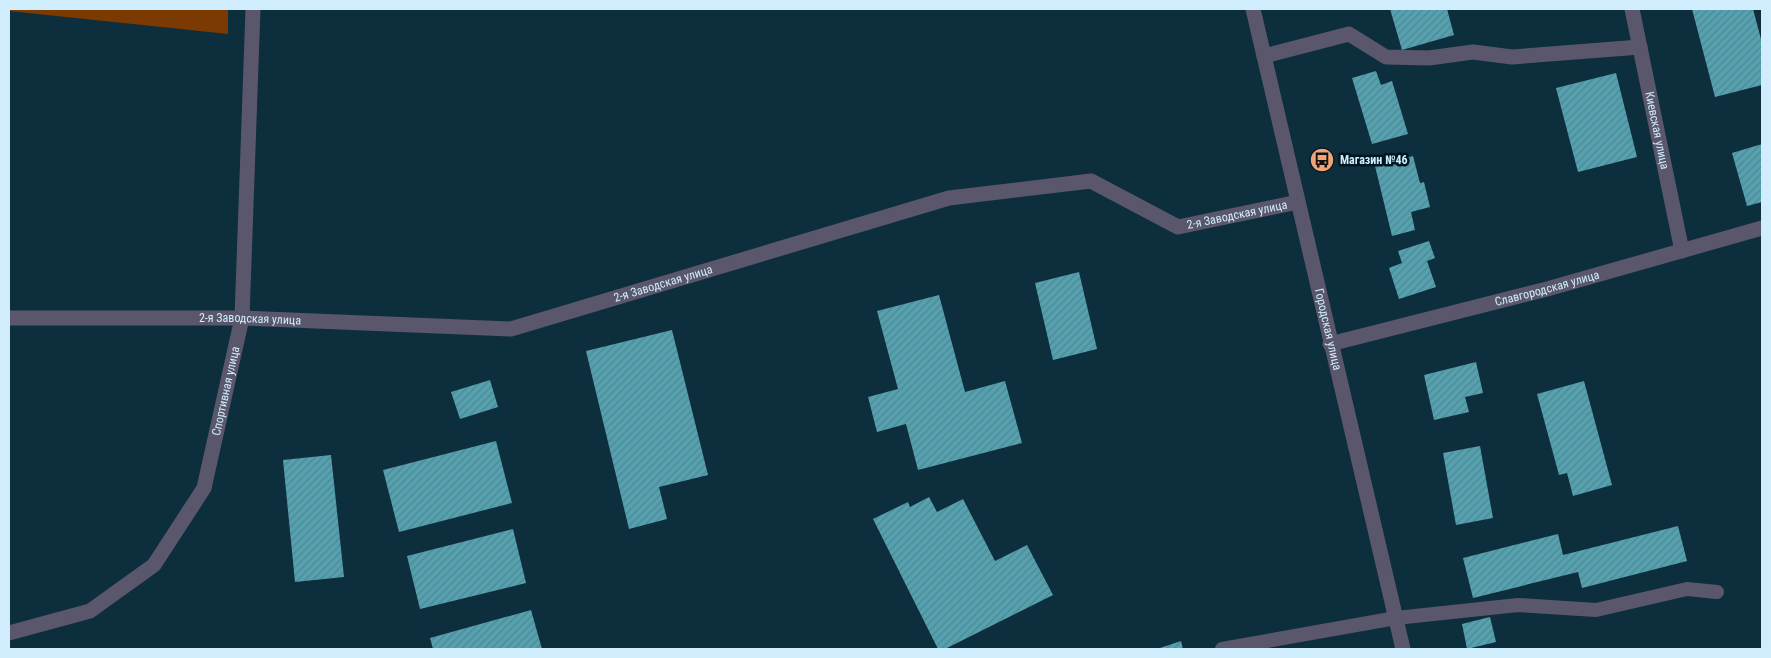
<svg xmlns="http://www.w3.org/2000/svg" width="1771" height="658" viewBox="0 0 1771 658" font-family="'Roboto Condensed',sans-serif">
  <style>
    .green { fill: #7c3a03 }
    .building { fill: url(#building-hatch) }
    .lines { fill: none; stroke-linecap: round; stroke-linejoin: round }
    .service { stroke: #5a576c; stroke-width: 14 }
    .minor { stroke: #5a576c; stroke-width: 15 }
    .tertiary { stroke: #5a576c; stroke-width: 15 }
    .labels { text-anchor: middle; stroke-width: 5; stroke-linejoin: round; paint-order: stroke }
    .street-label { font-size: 12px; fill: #cfedfd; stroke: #001521 }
    .poi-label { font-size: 12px; font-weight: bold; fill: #cfedfd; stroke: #001521; text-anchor: start }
  </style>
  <defs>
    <pattern id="building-hatch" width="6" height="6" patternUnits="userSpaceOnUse" patternTransform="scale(1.25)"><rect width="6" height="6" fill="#56a1af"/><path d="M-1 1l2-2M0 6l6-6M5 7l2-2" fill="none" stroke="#4f8691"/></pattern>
  </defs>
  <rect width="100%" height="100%" fill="#0d2e3d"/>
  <path class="green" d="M 9,9 L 228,9 L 228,34 L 9,11 Z"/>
  <g class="building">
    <path d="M 1390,9 L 1447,9 L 1454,35 L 1402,50 Z"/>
    <path d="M 1692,9 L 1753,9 L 1762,43 L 1762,85 L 1715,97 Z"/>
    <path d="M 1376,71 L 1381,85 L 1392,81 L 1408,134 L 1372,144 L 1352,78 Z"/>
    <path d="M 1616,73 L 1637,157 L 1578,172 L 1556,88 Z"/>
    <path d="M 1762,144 L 1762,202 L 1747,206 L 1732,153 Z"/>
    <path d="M 1413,156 L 1420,183 L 1424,182 L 1430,207 L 1411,212 L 1415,230 L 1392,236 L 1375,166 Z"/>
    <path d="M 1429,241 L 1435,258 L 1427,261 L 1436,287 L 1399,299 L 1389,268 L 1402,263 L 1398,251 Z"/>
    <path d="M 1079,272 L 1097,349 L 1053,360 L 1035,283 Z"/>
    <path d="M 939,295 L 965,392 L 1005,381 L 1022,443 L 918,470 L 906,424 L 877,432 L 868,397 L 898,389 L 877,311 Z"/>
    <path d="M 672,330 L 708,475 L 659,487 L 667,519 L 629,529 L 586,351 Z"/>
    <path d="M 1476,362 L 1483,393 L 1465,397 L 1469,412 L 1434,420 L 1424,375 Z"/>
    <path d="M 490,380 L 498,407 L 460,419 L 451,392 Z"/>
    <path d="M 1584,381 L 1612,485 L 1573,496 L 1567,473 L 1559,475 L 1537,394 Z"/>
    <path d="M 496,441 L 512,503 L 399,532 L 383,470 Z"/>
    <path d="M 1480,446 L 1493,518 L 1456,525 L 1443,453 Z"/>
    <path d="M 331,455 L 344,577 L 295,582 L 283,460 Z"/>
    <path d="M 929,497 L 937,512 L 963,499 L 995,561 L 1027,545 L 1053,595 L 945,649 L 938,649 L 873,519 L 908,502 L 910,507 Z"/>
    <path d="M 1678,526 L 1687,561 L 1582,588 L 1578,572 L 1473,598 L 1463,558 L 1558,534 L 1563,555 Z"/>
    <path d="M 513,529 L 526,583 L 420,609 L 407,556 Z"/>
    <path d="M 531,610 L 542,649 L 433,649 L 430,638 Z"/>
    <path d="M 1490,617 L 1496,642 L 1467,649 L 1462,624 Z"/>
    <path d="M 1181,641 L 1183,649 L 1157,649 Z"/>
  </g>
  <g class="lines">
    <path class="service" d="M 1222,649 L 1396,618 L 1518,605 L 1596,610 L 1687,589 L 1717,592"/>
    <g class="minor">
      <path id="s1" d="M 1632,9 L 1682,251"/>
      <path d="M 1264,56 L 1349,34 L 1386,57 L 1429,58 L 1473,52 L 1512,57 L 1640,47"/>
      <path id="s2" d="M 9,318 L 242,318 L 511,329 L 949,198 L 1091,181 L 1178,227 L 1298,202"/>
      <path id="s3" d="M 1330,344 L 1547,289 L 1762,228"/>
      <path id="s4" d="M 9,633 L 90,611 L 154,565 L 204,488 L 242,318 L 253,9"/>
    </g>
    <path class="tertiary" id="s5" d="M 1253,9 L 1403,649"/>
  </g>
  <defs>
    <g id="bus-disc" transform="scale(1.25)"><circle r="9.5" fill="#efa376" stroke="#001521"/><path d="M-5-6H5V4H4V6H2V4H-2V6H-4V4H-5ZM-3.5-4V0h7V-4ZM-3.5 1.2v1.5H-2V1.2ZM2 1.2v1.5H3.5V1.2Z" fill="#111"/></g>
  </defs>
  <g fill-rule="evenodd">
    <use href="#bus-disc" x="1322" y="160"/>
  </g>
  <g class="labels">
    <g class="street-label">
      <text dy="4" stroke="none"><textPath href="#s1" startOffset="124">Киевская улица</textPath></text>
      <text dy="4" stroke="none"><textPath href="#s2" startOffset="1261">2-я Заводская улица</textPath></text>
      <text dy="4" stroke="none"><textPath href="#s2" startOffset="661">2-я Заводская улица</textPath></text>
      <text dy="4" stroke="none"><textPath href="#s3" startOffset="224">Славгородская улица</textPath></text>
      <text dy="4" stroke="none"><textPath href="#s2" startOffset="241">2-я Заводская улица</textPath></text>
      <text dy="4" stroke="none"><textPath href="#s5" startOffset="329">Городская улица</textPath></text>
      <text dy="4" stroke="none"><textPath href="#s4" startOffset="354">Спортивная улица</textPath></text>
    </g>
    <g class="poi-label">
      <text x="1340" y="164">Магазин №46</text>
    </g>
  </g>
  <rect width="1771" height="658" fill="none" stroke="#cfedfd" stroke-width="20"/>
</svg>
